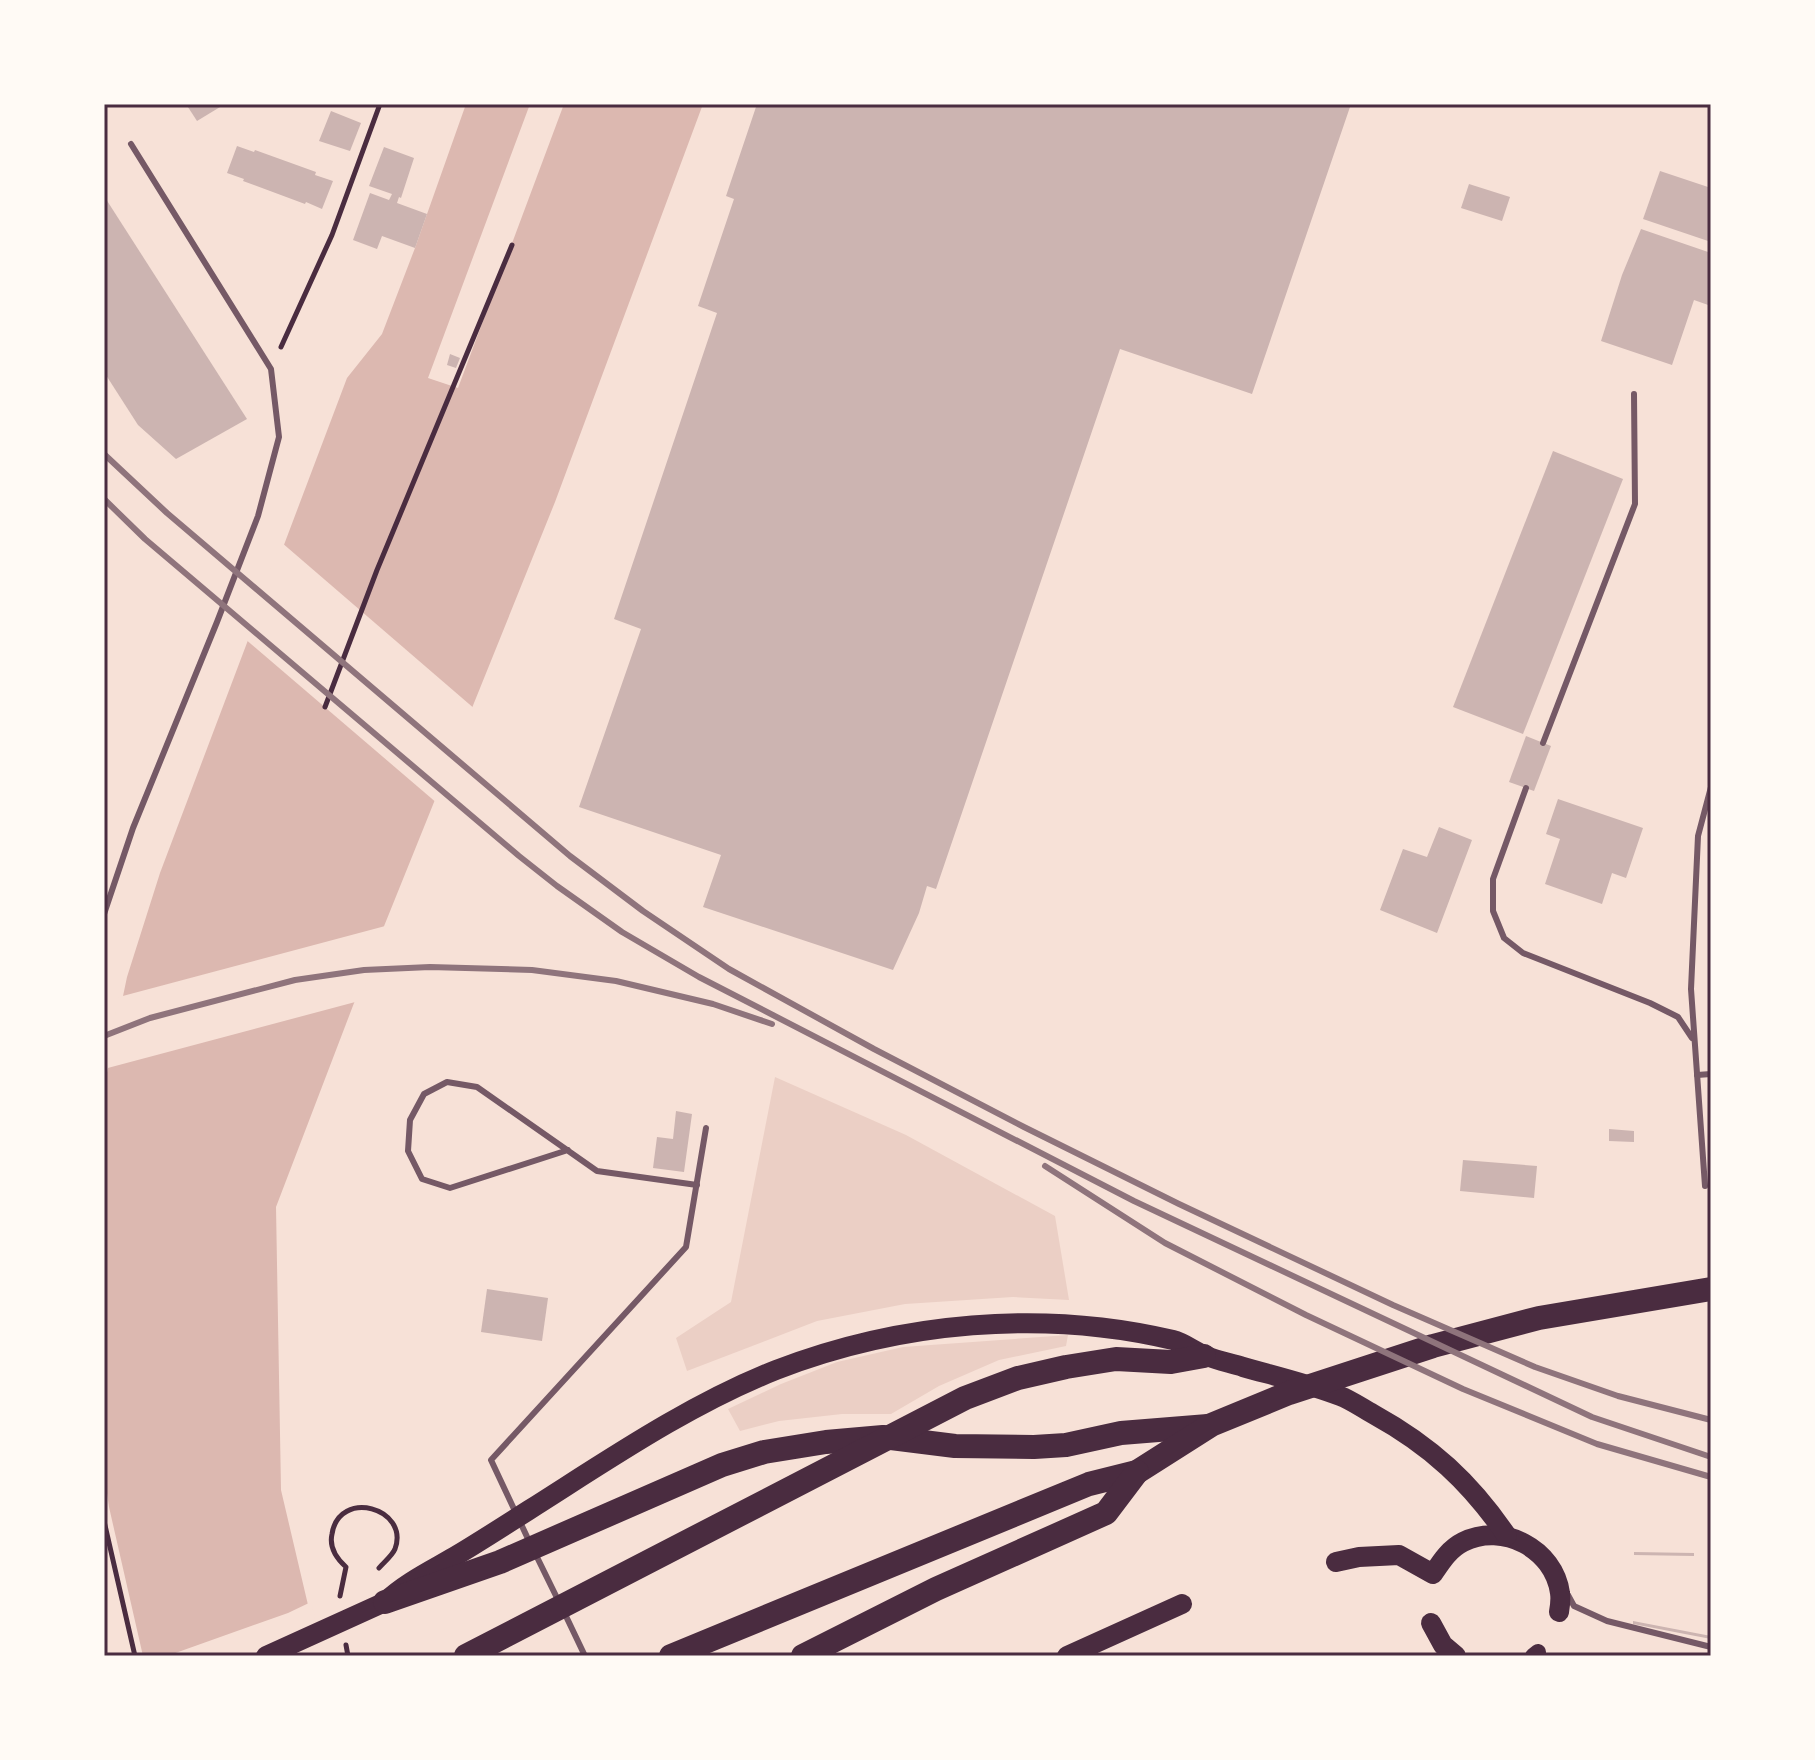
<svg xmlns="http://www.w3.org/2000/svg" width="1815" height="1760" viewBox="0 0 1815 1760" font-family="Cabin,sans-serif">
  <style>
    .green { fill: #ebcfc5 }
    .water { fill: #dcb8b0 }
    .pier { fill: #f7e1d7 }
    .building { fill: #ccb4b1 }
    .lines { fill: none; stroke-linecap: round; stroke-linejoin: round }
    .path { stroke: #4a2c40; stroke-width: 5 }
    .service { stroke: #755966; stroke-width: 6 }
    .secondary { stroke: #4a2c40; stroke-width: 16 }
    .primary { stroke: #4a2c40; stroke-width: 20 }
    .motorway { stroke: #4a2c40; stroke-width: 24 }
    .rail { stroke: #8f747c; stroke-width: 6 }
    .neatline { fill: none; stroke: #4a2c40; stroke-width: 3 }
  </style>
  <rect width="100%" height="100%" fill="#f7e1d7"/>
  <g class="green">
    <path d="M 775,1077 L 906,1135 L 1055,1216 L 1069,1300 L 1013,1297 L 905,1304 L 817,1321 L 687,1371 L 676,1338 L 731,1302 Z"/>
    <path d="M 1068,1335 L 1066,1346 L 999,1360 L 939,1386 L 891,1414 L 842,1414 L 779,1421 L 740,1431 L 728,1409 L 781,1384 L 837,1362 L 903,1347 Z"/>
  </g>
  <path class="water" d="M 466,104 L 530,104 L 428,378 L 458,388 L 564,104 L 703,104 L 555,502 L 372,956 L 276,1207 L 281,1490 L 320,1656 L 143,1656 L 109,1507 L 104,1472 L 104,1087 L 127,977 L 160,873 L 347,378 L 382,334 L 415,248 Z"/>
  <g class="pier">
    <path d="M 281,542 L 476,710 L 438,804 L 244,638 Z"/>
    <path d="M 389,925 L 359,1001 L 104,1069 L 119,997 Z"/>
    <path d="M 311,1602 L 324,1656 L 167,1656 L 288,1613 Z"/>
  </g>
  <g class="building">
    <path d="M 186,104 L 225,104 L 197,121 Z"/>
    <path d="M 757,104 L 1351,104 L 1252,394 L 1120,349 L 936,889 L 927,886 L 919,913 L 893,970 L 703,907 L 721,855 L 579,807 L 641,629 L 614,619 L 717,313 L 698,306 L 734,199 L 726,196 Z"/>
    <path d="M 331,111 L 361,123 L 350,151 L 319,141 Z"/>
    <path d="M 237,146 L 254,152 L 255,150 L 316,172 L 315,175 L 333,181 L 322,209 L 306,202 L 305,204 L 243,181 L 244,179 L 227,173 Z"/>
    <path d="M 384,147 L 414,158 L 401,198 L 399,197 L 397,203 L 427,214 L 415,248 L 382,236 L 377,249 L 353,240 L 370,193 L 389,200 L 392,194 L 369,186 Z"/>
    <path d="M 1660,171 L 1711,188 L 1711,242 L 1643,219 Z"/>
    <path d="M 1469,184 L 1510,197 L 1502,221 L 1461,208 Z"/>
    <path d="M 104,196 L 247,419 L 176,459 L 138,425 L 104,372 Z"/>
    <path d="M 1641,229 L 1711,253 L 1711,306 L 1694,300 L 1672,365 L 1601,341 L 1622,275 Z"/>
    <path d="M 450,354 L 460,358 L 456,368 L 447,365 Z"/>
    <path d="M 1553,451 L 1623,479 L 1523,734 L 1453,707 Z"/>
    <path d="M 1526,736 L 1551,746 L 1534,791 L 1509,782 Z"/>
    <path d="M 1558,799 L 1643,828 L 1626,878 L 1612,873 L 1602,904 L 1545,884 L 1560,839 L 1546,834 Z"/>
    <path d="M 1439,827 L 1472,840 L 1437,933 L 1380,910 L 1403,849 L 1427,857 Z"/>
    <path d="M 676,1111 L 692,1114 L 684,1172 L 653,1168 L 657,1137 L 673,1139 Z"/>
    <path d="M 1609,1129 L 1634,1131 L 1634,1142 L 1609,1141 Z"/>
    <path d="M 1463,1160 L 1537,1166 L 1534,1198 L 1460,1191 Z"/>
    <path d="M 487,1289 L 548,1298 L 542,1341 L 481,1332 Z"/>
    <path d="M 1634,1552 L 1694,1553 L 1694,1556 L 1634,1555 Z"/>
    <path d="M 1633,1621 L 1711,1636 L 1711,1639 L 1633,1624 Z"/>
  </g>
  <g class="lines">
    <g class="path">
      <path d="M 281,347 L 332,235 L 380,104"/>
      <path d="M 325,707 L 377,570 L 512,245"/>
      <path d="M 104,1521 L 135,1656"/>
      <path d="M 340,1596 L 346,1567 C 336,1558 329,1547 332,1534 C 339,1488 410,1508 395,1549 C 392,1556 384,1562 379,1568"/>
      <path d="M 346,1645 L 348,1656"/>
    </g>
    <g class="service">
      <path d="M 1543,743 L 1635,504 L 1634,394"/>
      <path d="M 1526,788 L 1493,879 L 1493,911 L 1504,938 L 1523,953 L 1650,1003 L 1678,1017 L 1692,1038"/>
      <path d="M 104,914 L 133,828 L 217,622 L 258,516 L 279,437 L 271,369 L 131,144"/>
      <path d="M 1697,1075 L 1711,1074"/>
      <path d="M 568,1150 L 450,1188 L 422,1179 L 408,1151 L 410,1120 L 424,1094 L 447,1082 L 477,1087 L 597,1171 L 697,1185"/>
      <path d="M 1705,1186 L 1691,989 L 1698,836 L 1711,787"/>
      <path d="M 529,1541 L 491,1460 L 686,1247 L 706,1128"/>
      <path d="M 534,1551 L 559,1602"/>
      <path d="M 1568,1595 L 1574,1606 L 1607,1621 L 1711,1647"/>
      <path d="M 564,1612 L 585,1656"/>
    </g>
    <path class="secondary" d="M 1533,1656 L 1538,1652"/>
    <g class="primary">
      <path d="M 1336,1562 L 1359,1557 L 1399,1555 L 1433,1574 C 1441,1562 1449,1549 1463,1542 C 1503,1522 1554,1549 1560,1593 C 1561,1599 1560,1606 1559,1612"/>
      <path d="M 1431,1623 L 1443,1645 L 1456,1656"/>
      <path d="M 266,1656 L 385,1602 C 405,1583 430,1571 454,1557 C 479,1542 504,1526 529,1510 C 608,1460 688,1405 776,1370 C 900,1322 1043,1309 1173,1340 C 1185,1343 1195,1352 1207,1356 C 1218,1361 1231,1363 1243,1367 C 1275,1376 1309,1384 1340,1396 C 1351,1400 1362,1408 1373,1414 C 1431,1446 1470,1482 1507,1536"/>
      <path d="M 1067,1656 L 1182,1604"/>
    </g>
    <g class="motorway">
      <path d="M 385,1602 L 500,1562 L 722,1465 L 764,1452 L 826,1442 L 883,1437 L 955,1446 L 1034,1447 L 1066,1445 L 1121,1433 L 1208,1426"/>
      <path d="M 466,1656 L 965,1398 L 1018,1378 L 1066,1367 L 1116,1359 L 1171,1362 L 1204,1356"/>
      <path d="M 671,1656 L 1089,1484 L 1137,1472 L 1211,1425 L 1289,1393 L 1433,1346 L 1539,1318 L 1711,1289"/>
      <path d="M 803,1656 L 936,1589 L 1106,1513 L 1137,1472"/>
    </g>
    <g class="rail">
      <path d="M 104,454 L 167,513 L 570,856 L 643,911 L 729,969 L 874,1049 L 1024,1127 L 1179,1204 L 1393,1305 L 1535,1367 L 1618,1396 L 1711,1420"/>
      <path d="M 104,499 L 145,539 L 519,856 L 557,886 L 622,932 L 699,977 L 1134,1201 L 1592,1417 L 1711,1457"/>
      <path d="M 104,1036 L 150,1018 L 295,980 L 364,970 L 430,967 L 532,970 L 616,981 L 713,1004 L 772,1024"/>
      <path d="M 1045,1166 L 1165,1243 L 1306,1315 L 1463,1389 L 1597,1444 L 1711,1477"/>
    </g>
  </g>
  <rect width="1815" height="1760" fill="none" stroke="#fffaf5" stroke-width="212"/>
  <rect x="106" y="106" width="1603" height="1548" class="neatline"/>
</svg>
